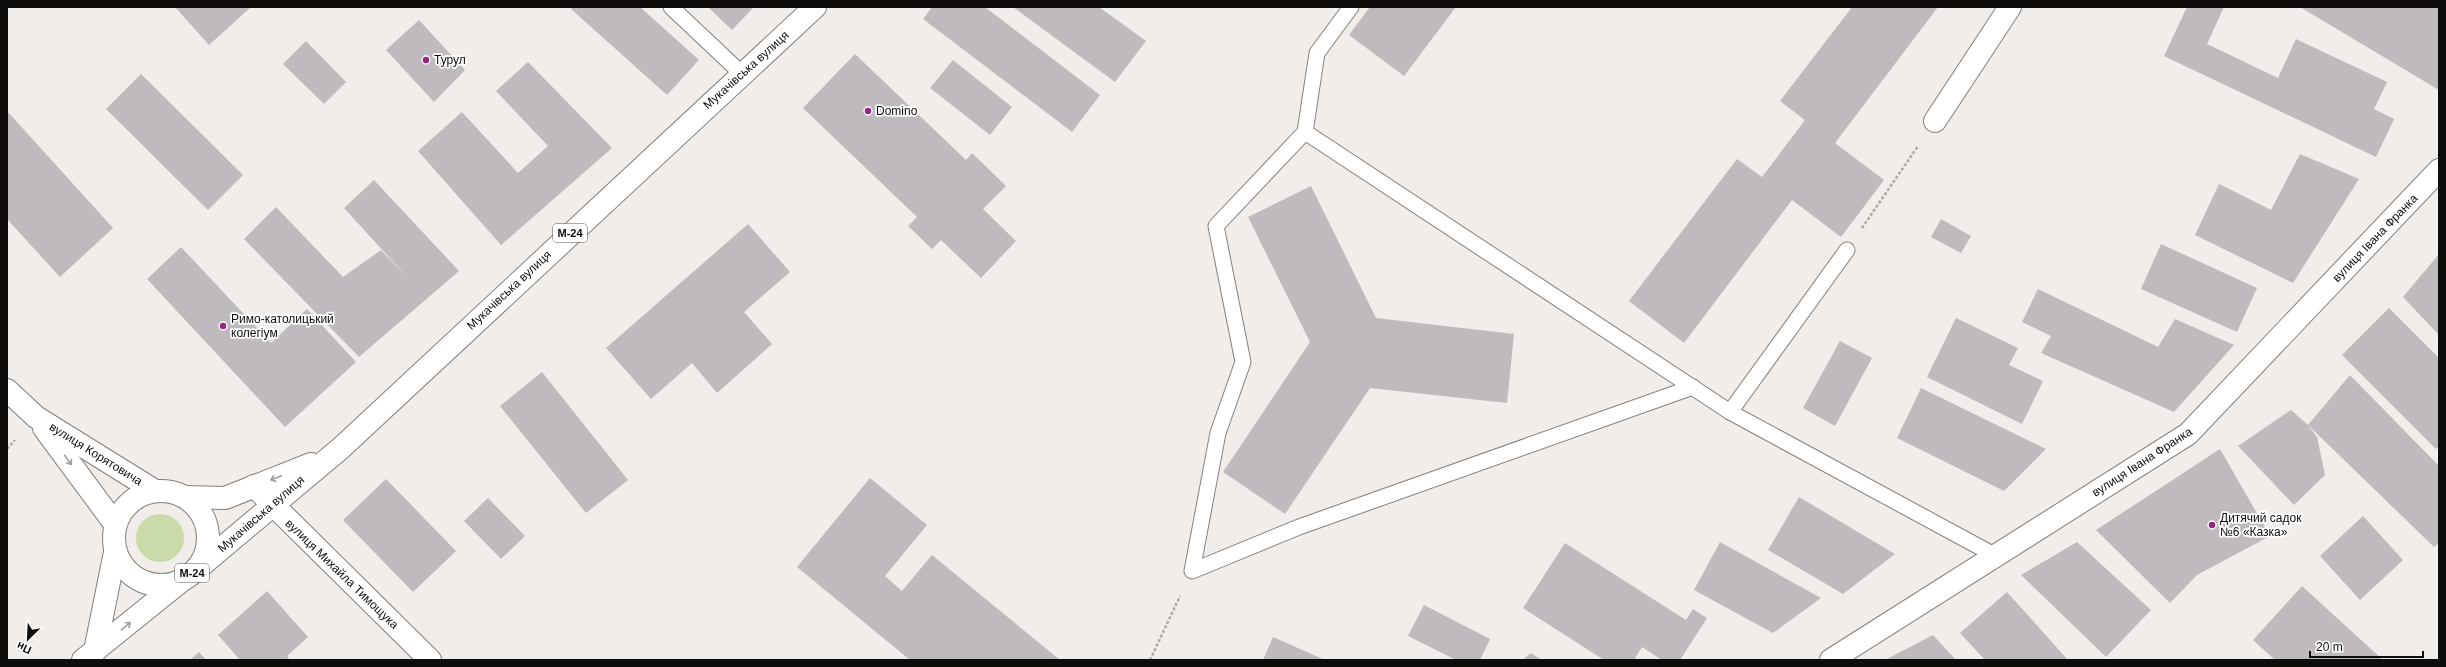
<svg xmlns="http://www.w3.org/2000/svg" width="2446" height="667" viewBox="0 0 2446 667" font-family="Helvetica,sans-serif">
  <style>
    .green { fill: #cadaa8 }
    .building { fill: #bebabe }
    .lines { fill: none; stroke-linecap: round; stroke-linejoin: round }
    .lane-casing { stroke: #837f7c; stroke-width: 17 }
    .street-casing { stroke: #837f7c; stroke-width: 24 }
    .secondary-casing { stroke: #837f7c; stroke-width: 24 }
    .highway-casing { stroke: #837f7c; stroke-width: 24 }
    .path { stroke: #aca9a7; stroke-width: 2.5; stroke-dasharray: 3 2; stroke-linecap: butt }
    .lane { stroke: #fff; stroke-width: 15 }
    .street { stroke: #fff; stroke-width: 22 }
    .secondary { stroke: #fff; stroke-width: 22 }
    .highway { stroke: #fff; stroke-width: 22 }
    .oneway { stroke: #9f9e9e }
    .poi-dot { fill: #982684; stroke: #fff; stroke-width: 1.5 }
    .labels { text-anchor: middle; stroke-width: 3.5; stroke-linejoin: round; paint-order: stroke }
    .shield { fill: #fff; stroke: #575655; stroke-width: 1 }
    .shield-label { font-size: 11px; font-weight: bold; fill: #0f0d0c }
    .poi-label { font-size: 12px; fill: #0f0d0c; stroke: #fff; text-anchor: start }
    .street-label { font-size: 12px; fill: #0f0d0c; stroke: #fff }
  </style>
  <rect width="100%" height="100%" fill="#f1edea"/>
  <circle class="green" cx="160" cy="538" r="24"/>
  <g class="building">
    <path d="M 175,7 L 251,7 L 209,45 Z"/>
    <path d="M 573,7 L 640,7 L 699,60 L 667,95 L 571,9 Z"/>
    <path d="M 708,7 L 754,7 L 732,30 Z"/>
    <path d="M 932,7 L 985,7 L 1100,95 L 1072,132 L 923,19 Z"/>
    <path d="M 1013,7 L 1099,7 L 1146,41 L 1115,82 Z"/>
    <path d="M 1370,7 L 1456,7 L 1404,76 L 1349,35 Z"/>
    <path d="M 1852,7 L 1938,7 L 1835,143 L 1884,180 L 1841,237 L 1792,200 L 1684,343 L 1629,301 L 1737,159 L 1762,177 L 1805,120 L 1780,101 Z"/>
    <path d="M 2187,7 L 2224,7 L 2207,44 L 2278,78 L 2296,39 L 2387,82 L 2374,109 L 2394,119 L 2376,157 L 2164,56 Z"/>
    <path d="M 2300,7 L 2439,7 L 2439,90 Z"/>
    <path d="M 419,20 L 465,70 L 434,102 L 386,50 Z"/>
    <path d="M 306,41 L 346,82 L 324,104 L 283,64 Z"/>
    <path d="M 855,54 L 966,160 L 972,153 L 1006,186 L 983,209 L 1016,241 L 981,278 L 941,240 L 932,249 L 908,226 L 917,217 L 803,108 Z"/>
    <path d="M 953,60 L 1012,107 L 990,135 L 930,88 Z"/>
    <path d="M 528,62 L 612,148 L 501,245 L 418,151 L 462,112 L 518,173 L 548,146 L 496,91 Z"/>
    <path d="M 141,74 L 243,175 L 208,210 L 106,109 Z"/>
    <path d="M 7,111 L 113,228 L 60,277 L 7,219 Z"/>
    <path d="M 2300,154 L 2359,179 L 2293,283 L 2195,235 L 2219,184 L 2271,210 Z"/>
    <path d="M 374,180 L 459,271 L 359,357 L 244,239 L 276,207 L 343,277 L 381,250 L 410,280 L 344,208 Z"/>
    <path d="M 1311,186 L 1376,318 L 1514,334 L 1507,403 L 1370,388 L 1285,514 L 1223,472 L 1310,342 L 1248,217 Z"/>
    <path d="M 1941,219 L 1971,236 L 1961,253 L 1931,237 Z"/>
    <path d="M 748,224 L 790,272 L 744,312 L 772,344 L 717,393 L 692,363 L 651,399 L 606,348 Z"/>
    <path d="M 2161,244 L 2257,288 L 2237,332 L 2141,289 Z"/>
    <path d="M 181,247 L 271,343 L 307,309 L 356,362 L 285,427 L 147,279 Z"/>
    <path d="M 2439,254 L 2439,335 L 2403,297 Z"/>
    <path d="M 2038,289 L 2158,347 L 2175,319 L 2234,345 L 2174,412 L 2041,353 L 2051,336 L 2022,322 Z"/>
    <path d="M 2389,308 L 2439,358 L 2439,446 L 2436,449 L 2342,355 Z"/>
    <path d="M 1956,318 L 2018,348 L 2009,365 L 2043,381 L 2022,424 L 1927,377 Z"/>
    <path d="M 1840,341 L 1872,358 L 1835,426 L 1803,408 Z"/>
    <path d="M 542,372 L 628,480 L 586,513 L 500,406 Z"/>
    <path d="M 2350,375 L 2439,466 L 2439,543 L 2434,547 L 2308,425 L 2317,437 L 2325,475 L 2294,505 L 2238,446 L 2291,410 L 2308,425 Z"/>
    <path d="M 1921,388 L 2046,449 L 2004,491 L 1897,438 Z"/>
    <path d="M 2220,449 L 2270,536 L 2197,575 L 2170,603 L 2096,530 Z"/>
    <path d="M 870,478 L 927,525 L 885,576 L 902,591 L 932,555 L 1060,660 L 910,660 L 797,567 Z"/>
    <path d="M 386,479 L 456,551 L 413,592 L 343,520 Z"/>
    <path d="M 1799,497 L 1895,554 L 1843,594 L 1768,550 Z"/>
    <path d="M 488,498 L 525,536 L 501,559 L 464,521 Z"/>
    <path d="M 2363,516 L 2403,560 L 2360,600 L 2320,556 Z"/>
    <path d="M 1720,542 L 1821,598 L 1773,633 L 1694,590 Z"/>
    <path d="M 2077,542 L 2151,610 L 2106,657 L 2021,575 Z"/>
    <path d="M 1565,543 L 1686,620 L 1693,609 L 1707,618 L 1680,660 L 1662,660 L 1642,647 L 1634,660 L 1604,660 L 1523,608 Z"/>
    <path d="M 2302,586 L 2383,660 L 2275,660 L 2253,640 Z"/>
    <path d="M 267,591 L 308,637 L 287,656 L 290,660 L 240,660 L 218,635 Z"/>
    <path d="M 2007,592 L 2068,660 L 1985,660 L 1960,633 Z"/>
    <path d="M 1424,605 L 1490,639 L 1480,660 L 1456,660 L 1408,636 Z"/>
    <path d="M 1933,635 L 1956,660 L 1885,660 Z"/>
    <path d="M 1273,637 L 1325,660 L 1263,660 Z"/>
    <path d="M 199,652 L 206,660 L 190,660 Z"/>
    <path d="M 1531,653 L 1542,660 L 1522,660 Z"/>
  </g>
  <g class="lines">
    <g class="lane-casing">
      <g id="lane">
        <path d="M 671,7 L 742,74"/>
        <path d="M 1351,7 L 1317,53 L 1305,132 L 1730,412 L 1996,556"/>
        <path d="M 1305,132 L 1216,226 L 1243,362 L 1218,433 L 1192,571 L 1299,527 L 1693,387"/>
        <path d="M 1730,412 L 1847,250"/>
      </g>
    </g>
    <g class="street-casing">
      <g id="street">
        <path d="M 1935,121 L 2010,7"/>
        <path d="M 254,486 L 430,660"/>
        <path d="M 1831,660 L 2188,434 L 2439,170"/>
      </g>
    </g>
    <g class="secondary-casing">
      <g id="secondary">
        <path d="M 7,390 L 36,417 L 155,491"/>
        <path d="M 44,428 L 115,524"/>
      </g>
    </g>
    <g class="highway-casing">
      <g id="highway">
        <circle cx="161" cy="538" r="47"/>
        <path d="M 184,497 L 225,498 L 311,464"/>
        <path d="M 197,569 L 341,448 L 815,7"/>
        <path d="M 95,651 L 115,552"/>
        <path d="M 83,660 L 180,582"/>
      </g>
    </g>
    <g class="path">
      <path d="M 1862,228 L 1918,146"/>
      <path d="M 7,449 L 15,440"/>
      <path d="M 1150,660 L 1180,596"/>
    </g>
    <use href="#lane" class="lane"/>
    <use href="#street" class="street"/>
    <use href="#secondary" class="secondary"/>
    <use href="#highway" class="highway"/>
  </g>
  <defs><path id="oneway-shaft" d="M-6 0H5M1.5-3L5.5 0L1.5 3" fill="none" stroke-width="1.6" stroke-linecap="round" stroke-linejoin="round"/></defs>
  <g class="oneway">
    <use href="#oneway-shaft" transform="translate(68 460) rotate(54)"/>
    <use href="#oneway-shaft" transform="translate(276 478) rotate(159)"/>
    <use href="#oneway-shaft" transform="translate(126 626) rotate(-39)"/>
  </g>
  <g class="poi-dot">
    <circle cx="426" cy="60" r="4"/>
    <circle cx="868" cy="111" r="4"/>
    <circle cx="223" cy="326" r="4"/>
    <circle cx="2212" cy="525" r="4"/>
  </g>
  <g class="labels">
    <g class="shield">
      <rect x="553" y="224" width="34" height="18" rx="3"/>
      <rect x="175" y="564" width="34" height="18" rx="3"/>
    </g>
    <g class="shield-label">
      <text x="570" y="237">М-24</text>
      <text x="192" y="577">М-24</text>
    </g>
    <g class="poi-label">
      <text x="434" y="64">Турул</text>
      <text x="876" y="115">Domino</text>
      <text x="231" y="323">Римо-католицький<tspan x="231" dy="14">колегіум</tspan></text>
      <text x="2220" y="522">Дитячий садок<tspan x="2220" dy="14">№6 «Казка»</tspan></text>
    </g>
    <g class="street-label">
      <text transform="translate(746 70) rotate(-42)" y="4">Мукачівська вулиця</text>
      <text transform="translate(2375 238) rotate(-46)" y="4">вулиця Івана Франка</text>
      <text transform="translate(509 290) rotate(-43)" y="4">Мукачівська вулиця</text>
      <text transform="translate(96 454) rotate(32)" y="4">вулиця Корятовича</text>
      <text transform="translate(2142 462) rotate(-33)" y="4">вулиця Івана Франка</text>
      <text transform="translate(261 514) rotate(-41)" y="4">Мукачівська вулиця</text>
      <text transform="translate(342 574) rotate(44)" y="4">вулиця Михайла Тимощука</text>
    </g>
  </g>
  <rect width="2446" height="667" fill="none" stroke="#0f0d0c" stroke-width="16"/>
  <g transform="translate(28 639) rotate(204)" stroke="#ffffff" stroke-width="3" paint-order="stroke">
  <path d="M0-3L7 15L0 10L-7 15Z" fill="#0f0d0c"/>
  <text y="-6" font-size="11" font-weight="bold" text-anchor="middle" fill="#0f0d0c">Пн</text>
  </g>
  <path d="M2310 651v6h113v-6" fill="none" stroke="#0f0d0c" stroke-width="2"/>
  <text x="2316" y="651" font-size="12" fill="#0f0d0c" stroke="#ffffff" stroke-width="3" paint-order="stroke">20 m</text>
</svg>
